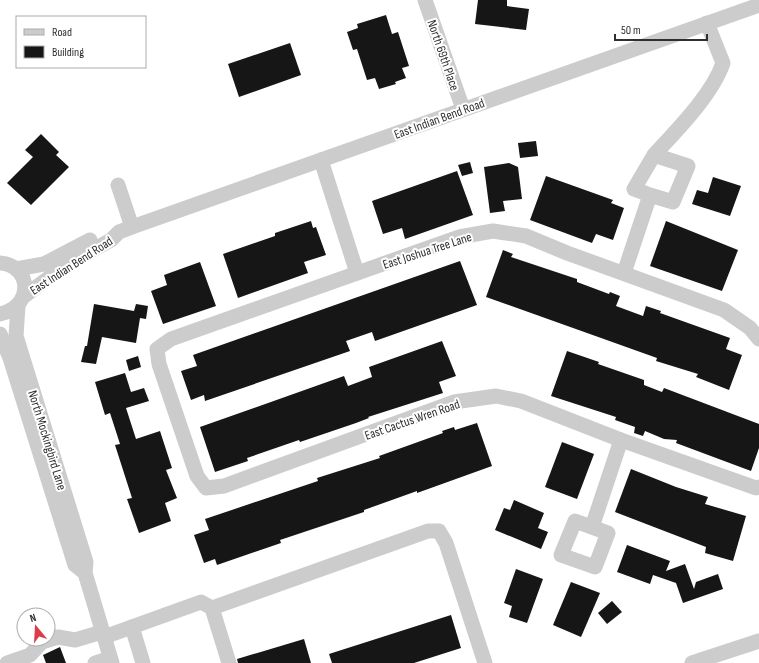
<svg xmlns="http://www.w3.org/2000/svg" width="759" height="663" viewBox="0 0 759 663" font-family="'Sofia Sans Condensed',sans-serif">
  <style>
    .building { fill: #161616 }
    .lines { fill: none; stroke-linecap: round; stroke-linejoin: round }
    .minor { stroke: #ccc; stroke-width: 15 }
    .labels { text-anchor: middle; stroke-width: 4; stroke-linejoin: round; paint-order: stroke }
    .street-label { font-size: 13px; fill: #2f2f2f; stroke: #fff }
  </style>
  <rect width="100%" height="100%" fill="#fff"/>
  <g class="building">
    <path d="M 478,0 L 507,0 L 507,6 L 529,9 L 526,30 L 475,24 Z"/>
    <path d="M 386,15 L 392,34 L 398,32 L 409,66 L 402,68 L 406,78 L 395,82 L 396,84 L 379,89 L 375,78 L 367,80 L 357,49 L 353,50 L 347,32 L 358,28 L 357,24 Z"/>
    <path d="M 290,43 L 301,75 L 239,97 L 228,64 Z"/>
    <path d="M 41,134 L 59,152 L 56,155 L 69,167 L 31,205 L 7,183 L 33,157 L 25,150 Z"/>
    <path d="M 536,141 L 538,156 L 520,158 L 518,143 Z"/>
    <path d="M 470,162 L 473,173 L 462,176 L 458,165 Z"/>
    <path d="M 509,163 L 518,167 L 522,199 L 503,201 L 505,211 L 490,213 L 484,167 Z"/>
    <path d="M 457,171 L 473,215 L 405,239 L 402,228 L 383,234 L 372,201 Z"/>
    <path d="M 546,176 L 613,200 L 611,203 L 624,208 L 613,240 L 596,234 L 592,243 L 530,220 Z"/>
    <path d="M 713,177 L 741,186 L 730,216 L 692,204 L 697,190 L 708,193 Z"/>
    <path d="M 311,221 L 313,228 L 316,227 L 326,255 L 304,262 L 308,273 L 238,298 L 223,254 L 275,236 L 275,233 Z"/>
    <path d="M 666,221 L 738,250 L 722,291 L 650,266 Z"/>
    <path d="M 503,250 L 513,254 L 511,257 L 577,279 L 577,282 L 609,294 L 610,292 L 620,296 L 616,306 L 643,316 L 646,306 L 661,311 L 660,313 L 730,338 L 726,349 L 742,355 L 729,390 L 696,377 L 698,374 L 656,361 L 657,358 L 486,297 Z"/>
    <path d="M 460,261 L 477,305 L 375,341 L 372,332 L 346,341 L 350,351 L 205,401 L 204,395 L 191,400 L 181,371 L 197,366 L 193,355 Z"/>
    <path d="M 200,262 L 216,306 L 163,324 L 151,291 L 167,285 L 164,275 Z"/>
    <path d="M 94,304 L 134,311 L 136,304 L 148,306 L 146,319 L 140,318 L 136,343 L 102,337 L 96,364 L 81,362 L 85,346 L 87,346 Z"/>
    <path d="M 442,341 L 456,376 L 439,382 L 443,393 L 368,417 L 369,418 L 356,423 L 300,442 L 299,440 L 247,458 L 248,461 L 215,472 L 200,427 L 344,376 L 348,386 L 372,377 L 369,367 Z"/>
    <path d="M 567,351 L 599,362 L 598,364 L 644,380 L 644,385 L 662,392 L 664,388 L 759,424 L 759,448 L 751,471 L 676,443 L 677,440 L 664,439 L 645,431 L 643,436 L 634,433 L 635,427 L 615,420 L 616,417 L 551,396 Z"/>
    <path d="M 138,356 L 141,367 L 129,371 L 126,360 Z"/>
    <path d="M 125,373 L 131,392 L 144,388 L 149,401 L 126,408 L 136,439 L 160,431 L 172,468 L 166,470 L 177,498 L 165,503 L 171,521 L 139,533 L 127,499 L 132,498 L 115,445 L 120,444 L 110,413 L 105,415 L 95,382 Z"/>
    <path d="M 477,423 L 492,466 L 417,493 L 417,491 L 364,510 L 364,512 L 280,540 L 281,543 L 217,565 L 215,559 L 204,563 L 194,535 L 209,530 L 205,519 L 318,481 L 317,478 L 380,458 L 379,456 L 443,433 L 442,431 L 454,427 L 455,430 Z"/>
    <path d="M 562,442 L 594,454 L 577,499 L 545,487 Z"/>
    <path d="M 631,469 L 676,487 L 708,497 L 705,504 L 746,516 L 733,561 L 705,553 L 706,547 L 615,512 Z"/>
    <path d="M 514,500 L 544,513 L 538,528 L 548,532 L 541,549 L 495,530 L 504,508 L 510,510 Z"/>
    <path d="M 627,545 L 670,561 L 666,571 L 685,564 L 694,589 L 696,582 L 718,574 L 723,589 L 683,603 L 676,583 L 653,575 L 650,584 L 617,572 Z"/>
    <path d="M 516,569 L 543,579 L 527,623 L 509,617 L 512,606 L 504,603 Z"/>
    <path d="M 571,582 L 600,593 L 581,637 L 553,625 Z"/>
    <path d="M 612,601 L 622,612 L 607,624 L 598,613 Z"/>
    <path d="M 451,615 L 461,648 L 414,663 L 332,663 L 329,654 Z"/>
    <path d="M 304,639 L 311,663 L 238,663 L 237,659 Z"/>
    <path d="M 60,647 L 66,663 L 46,663 L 43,655 Z"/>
  </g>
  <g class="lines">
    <g class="minor">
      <path d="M 425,0 L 463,109"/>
      <path d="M 654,155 C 677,130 712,95 723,63 L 707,23"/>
      <path d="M 321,160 L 357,273"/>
      <path d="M 118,185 L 132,227"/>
      <path d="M 0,263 C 32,265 34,307 0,314"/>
      <path d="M 16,269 L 44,264 L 90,240"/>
      <path d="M 624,273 L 650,195 L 673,202 L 688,166 L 654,155 L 634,189 L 650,195"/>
      <path d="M 23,297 L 69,263 L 111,240 L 119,232 L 132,227 L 759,5"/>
      <path d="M 18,306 L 16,336 L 86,562 L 85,573 L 112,663"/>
      <path d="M 0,334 L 10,358 L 75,565 L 85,573"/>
      <path d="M 759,339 L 750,328 L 724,310 L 567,253 L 526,236 L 493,231 L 459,237 L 171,339 L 157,349 L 159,364 L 197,476 L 206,488 L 224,486 L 454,402 L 496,396 L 521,401 L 621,440 L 756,488 L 759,487"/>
      <path d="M 575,521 L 608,533 L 595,567 L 561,555 Z"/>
      <path d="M 592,527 L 621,440"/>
      <path d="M 132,627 L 143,663"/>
      <path d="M 104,637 L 201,602 L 212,608"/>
      <path d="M 7,663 L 30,655 L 42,642 L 58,637 L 75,640 L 102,632"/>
      <path d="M 95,663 L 110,658"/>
      <path d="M 229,663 L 212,608 L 428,531 L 439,531 L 446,543 L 485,663"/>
      <path d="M 692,663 L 759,641"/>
    </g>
  </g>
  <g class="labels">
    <g class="street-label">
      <text transform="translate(444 55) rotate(71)" y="5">North 69th Place</text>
      <text transform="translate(439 118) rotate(-20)" y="5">East Indian Bend Road</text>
      <text transform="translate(427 250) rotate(-18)" y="5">East Joshua Tree Lane</text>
      <text transform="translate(71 265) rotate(-33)" y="5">East Indian Bend Road</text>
      <text transform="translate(412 419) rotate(-19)" y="5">East Cactus Wren Road</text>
      <text transform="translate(48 440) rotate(73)" y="5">North Mockingbird Lane</text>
    </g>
  </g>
  <rect x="16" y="16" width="130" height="52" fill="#ffffff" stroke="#acacac"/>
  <rect x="24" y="29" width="20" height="6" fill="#cccccc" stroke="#acacac"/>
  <text x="52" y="36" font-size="12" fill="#2f2f2f">Road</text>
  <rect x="24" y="46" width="20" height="12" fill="#161616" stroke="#acacac"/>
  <text x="52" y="56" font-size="12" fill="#2f2f2f">Building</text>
  <g transform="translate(36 627) rotate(342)"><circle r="19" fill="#ffffff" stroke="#acacac"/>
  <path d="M0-3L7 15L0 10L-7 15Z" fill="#da3d48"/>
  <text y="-6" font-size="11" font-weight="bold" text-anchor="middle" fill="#2f2f2f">N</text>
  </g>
  <path d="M615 34v6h92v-6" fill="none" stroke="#2f2f2f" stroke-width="2"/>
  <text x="621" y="34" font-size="12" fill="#2f2f2f" stroke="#ffffff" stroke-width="3" paint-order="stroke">50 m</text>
</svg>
